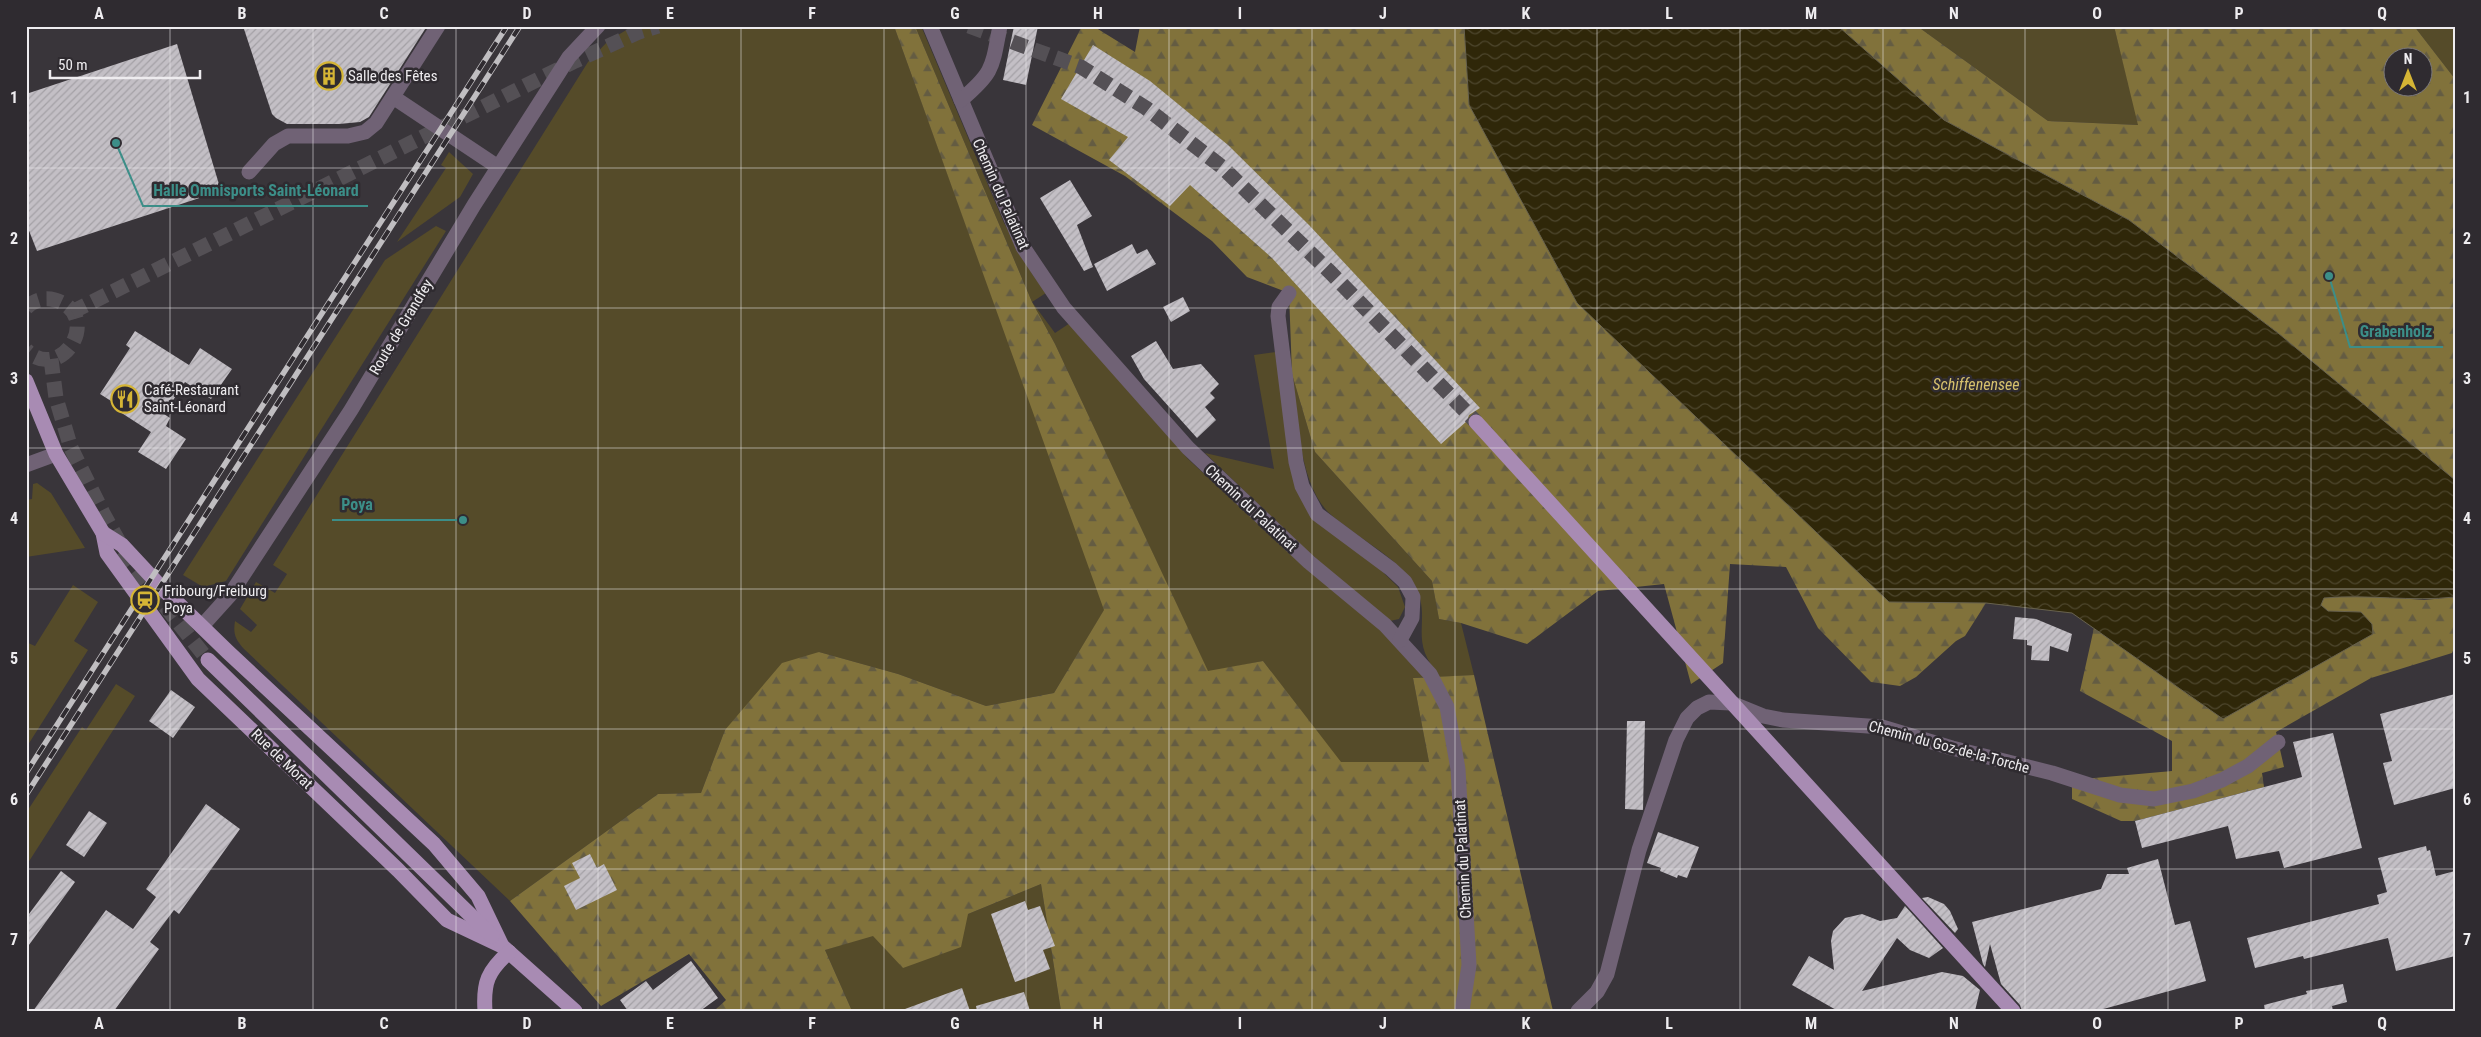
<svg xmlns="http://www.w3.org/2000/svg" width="2481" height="1037" viewBox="0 0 2481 1037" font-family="'Roboto Condensed',sans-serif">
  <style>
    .grass { fill: #554b29 }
    .forest { fill: url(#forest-firs); fill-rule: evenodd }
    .water { fill: url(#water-waves); stroke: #68624e }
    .building { fill: url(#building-hatch) }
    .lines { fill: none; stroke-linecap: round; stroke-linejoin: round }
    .major-tunnel { stroke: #545055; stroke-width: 15; stroke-dasharray: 15 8; stroke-linecap: butt }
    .minor { stroke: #706275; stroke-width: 15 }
    .major { stroke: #a88bb3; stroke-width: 15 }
    .rail-casing { stroke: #c0bec1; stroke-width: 5.5 }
    .rail { stroke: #2f2b30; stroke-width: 4; stroke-dasharray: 11; stroke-linecap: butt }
    .major-bridge { stroke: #a88bb3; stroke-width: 15 }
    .grid { fill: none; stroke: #eeecef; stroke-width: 1; stroke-opacity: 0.55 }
    .labels { text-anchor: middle; stroke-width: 5; stroke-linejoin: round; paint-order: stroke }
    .poi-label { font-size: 15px; fill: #eeecef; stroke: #2f2b30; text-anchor: start }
    .street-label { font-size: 15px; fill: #eeecef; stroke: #2f2b30 }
    .water-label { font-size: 16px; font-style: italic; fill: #d7c16d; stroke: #2f2b30 }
    .leader { fill: none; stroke: #3c8e88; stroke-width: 2 }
    .callout-dot { fill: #3c8e88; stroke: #2f2b30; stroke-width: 2 }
    .callout-label { font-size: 16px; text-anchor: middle; font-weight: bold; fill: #3c8e88; stroke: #2f2b30; stroke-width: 5; stroke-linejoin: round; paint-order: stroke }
    .neatline { fill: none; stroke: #eeecef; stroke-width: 2 }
    .grid-label { font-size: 16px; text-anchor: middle; font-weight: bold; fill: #eeecef }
  </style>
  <defs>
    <pattern id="forest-firs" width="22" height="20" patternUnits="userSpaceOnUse" patternTransform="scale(1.25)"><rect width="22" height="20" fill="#81723b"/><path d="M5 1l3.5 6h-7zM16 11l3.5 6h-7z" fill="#645c42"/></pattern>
    <pattern id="water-waves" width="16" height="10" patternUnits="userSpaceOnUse" patternTransform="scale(1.25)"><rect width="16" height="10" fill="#2f2709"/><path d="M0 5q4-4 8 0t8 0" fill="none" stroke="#4d462d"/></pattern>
    <pattern id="building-hatch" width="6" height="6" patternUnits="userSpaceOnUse" patternTransform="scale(1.25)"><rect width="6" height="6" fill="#c3bfc5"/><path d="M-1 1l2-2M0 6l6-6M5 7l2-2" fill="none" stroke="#a4a1a6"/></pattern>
  </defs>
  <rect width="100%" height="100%" fill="#39353a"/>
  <g class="grass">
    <path d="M 633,26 L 894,26 L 1105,609 L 1054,693 L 986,706 L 898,674 L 819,652 L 725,730 L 701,793 L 658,794 L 510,901 L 244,649 C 235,639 233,634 235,621 L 251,632 L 257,625 L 240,609 L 256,582 L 275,593 L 287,574 L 273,565 L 588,62 L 608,41 Z"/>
    <path d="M 915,26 L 921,26 L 1004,223 L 1033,275 L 1046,293 L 1032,302 L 1055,333 L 1070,323 L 1188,459 L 1304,566 L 1384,633 L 1424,677 L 1413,678 L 1429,762 L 1340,762 L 1263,661 L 1208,672 L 1055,344 L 1032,302 Z"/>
    <path d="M 1917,26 L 2114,26 L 2139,125 L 2048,121 Z"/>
    <path d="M 2414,26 L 2455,26 L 2455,79 Z"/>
    <path d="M 449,152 L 473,174 L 460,197 L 397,242 L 446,168 L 441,165 Z"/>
    <path d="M 436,226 L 446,231 L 226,581 L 203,587 L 183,575 L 385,260 Z"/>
    <path d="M 1276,352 L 1297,488 L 1398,587 L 1405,607 L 1399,619 L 1390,621 L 1308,552 L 1205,453 L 1274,469 L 1254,355 Z"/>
    <path d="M 1292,374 L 1315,452 L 1432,581 L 1439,619 L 1461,623 L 1474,675 L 1438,677 C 1434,669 1428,661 1425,653 C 1416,629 1430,610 1413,583 C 1400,562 1372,546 1352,531 C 1345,525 1335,519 1328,512 C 1298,480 1298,416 1292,374 Z"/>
    <path d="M 37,483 L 51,493 L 85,548 L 26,557 L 26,500 L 32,499 L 33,484 Z"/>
    <path d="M 73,585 L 98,602 L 74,641 L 88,650 L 26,748 L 26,642 L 35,646 Z"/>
    <path d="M 116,684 L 135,696 L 26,866 L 26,813 L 82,727 L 86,730 Z"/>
    <path d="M 1041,884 L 1061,1011 L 852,1011 L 825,950 L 873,935 L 968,914 Z"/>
  </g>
  <g class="forest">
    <path d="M 894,26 L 915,26 L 1032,302 L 1055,344 L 1208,671 L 1263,661 L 1341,762 L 1429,762 L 1413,678 L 1474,675 L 1553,1011 L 1061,1011 L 1041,884 L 968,914 L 961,947 L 903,968 L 873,936 L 825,950 L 852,1011 L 714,1011 L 726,1000 L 689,954 L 601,1006 L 510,901 L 658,794 L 701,793 L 725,730 L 782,663 L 819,652 L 898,674 L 986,706 L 1054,693 L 1104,610 Z"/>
    <path d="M 1082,26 L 1093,26 L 1135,52 L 1140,26 L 1464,26 L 1469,105 L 1889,602 L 1986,603 L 1965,636 L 1956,641 L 1916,677 L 1900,686 L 1871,682 L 1818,628 L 1786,567 L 1730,564 L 1723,663 L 1691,684 L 1664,584 L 1598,591 L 1527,644 L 1461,623 L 1439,619 L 1432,581 L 1315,452 L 1292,374 L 1289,293 L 1247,277 L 1212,241 L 1125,176 L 1032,125 Z"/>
    <path d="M 1838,26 L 1917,26 L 2048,121 L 2138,125 L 2114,26 L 2414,26 L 2455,79 L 2455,480 L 2278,333 L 2129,220 L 1944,120 ZM 2394,58 L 2424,58 L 2424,88 L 2394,88 Z"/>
    <path d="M 2359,595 L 2424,600 L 2455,597 L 2455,646 L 2452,653 L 2371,678 L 2276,732 L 2284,767 L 2262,773 L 2264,787 L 2135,821 L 2121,821 L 2072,799 L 2072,780 L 2172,771 L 2172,741 L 2080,691 L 2094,628 L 2223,718 L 2361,612 L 2328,611 L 2320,605 L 2324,598 Z"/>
  </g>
  <path class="water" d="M 1464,26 L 1838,26 L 1944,120 L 2129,220 L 2278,333 L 2455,480 L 2455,597 C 2411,602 2368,594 2324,598 L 2321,605 L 2328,611 L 2361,612 L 2372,624 L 2373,634 L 2223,719 L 2072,613 L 1986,603 L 1889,602 L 1577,303 L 1469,105 Z"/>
  <g class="building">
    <path d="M 243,26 L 427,26 L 369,117 L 360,122 L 339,124 L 287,124 L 276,118 L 272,114 Z"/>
    <path d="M 1014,26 L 1038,26 L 1026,85 L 1003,80 Z"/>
    <path d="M 177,44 L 221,191 L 37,251 L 26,223 L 26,94 Z"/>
    <path d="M 1093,45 L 1150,81 L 1228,145 L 1309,225 L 1480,408 L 1469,415 L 1467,421 L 1441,444 L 1272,258 L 1190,185 L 1170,206 L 1109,160 L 1128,137 L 1061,99 Z"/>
    <path d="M 1070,180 L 1092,216 L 1077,225 L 1093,267 L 1084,271 L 1040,198 Z"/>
    <path d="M 1132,244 L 1137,254 L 1147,249 L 1156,264 L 1107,291 L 1094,264 Z"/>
    <path d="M 1183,297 L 1190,311 L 1171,322 L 1163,307 Z"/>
    <path d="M 135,331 L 189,365 L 200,348 L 232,369 L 211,399 L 185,382 L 164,414 L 170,418 L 166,426 L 186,439 L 166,469 L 138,452 L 151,432 L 117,410 L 119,406 L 100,394 L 130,348 L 126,345 Z"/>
    <path d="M 1156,341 L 1173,369 L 1201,364 L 1219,384 L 1210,393 L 1215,398 L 1205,407 L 1216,420 L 1197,438 L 1144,379 L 1131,356 Z"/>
    <path d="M 2015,617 L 2036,619 L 2072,634 L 2068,652 L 2050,646 L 2049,661 L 2031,660 L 2032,646 L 2027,645 L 2027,640 L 2013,639 Z"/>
    <path d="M 171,690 L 195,707 L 173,738 L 149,721 Z"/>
    <path d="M 2455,694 L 2455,788 L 2394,805 L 2383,763 L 2392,761 L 2380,714 Z"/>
    <path d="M 1627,721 L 1645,721 L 1643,810 L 1625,809 Z"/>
    <path d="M 2333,733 L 2362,848 L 2284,868 L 2279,851 L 2236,859 L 2228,826 L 2142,848 L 2135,821 L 2302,777 L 2293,742 Z"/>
    <path d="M 206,804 L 240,829 L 179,914 L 174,910 L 150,942 L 159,949 L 114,1011 L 33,1011 L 106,910 L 133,929 L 156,897 L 146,889 Z"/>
    <path d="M 89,811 L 107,823 L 84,857 L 66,845 Z"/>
    <path d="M 1658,832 L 1699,847 L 1687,878 L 1678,875 L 1677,878 L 1660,871 L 1661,868 L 1647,863 Z"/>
    <path d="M 2426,846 L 2427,851 L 2430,850 L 2436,876 L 2455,871 L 2455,956 L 2396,971 L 2388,938 L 2304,959 L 2303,956 L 2255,968 L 2247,938 L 2379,904 L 2377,895 L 2387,892 L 2378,858 Z"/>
    <path d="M 590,854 L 597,868 L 604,864 L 617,890 L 576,910 L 564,886 L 580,878 L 572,863 Z"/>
    <path d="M 2158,859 L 2175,925 L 2190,921 L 2206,981 L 2096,1011 L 2022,1011 L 2020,1005 L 2001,984 L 1990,944 L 1985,967 L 1983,964 L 1972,922 L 2101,889 L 2107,874 L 2129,874 L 2127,868 Z"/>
    <path d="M 61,871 L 75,882 L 26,949 L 26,918 Z"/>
    <path d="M 1928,897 L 1944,904 L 1950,911 L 1958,929 L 1955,933 L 1922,898 Z"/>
    <path d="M 1025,901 L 1028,910 L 1040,906 L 1055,946 L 1043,950 L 1050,969 L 1015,982 L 991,914 Z"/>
    <path d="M 1905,906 L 1943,948 L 1929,958 L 1910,950 L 1897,938 L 1862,991 L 1942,972 L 1963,976 L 1980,990 L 1975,1011 L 1838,1011 L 1792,985 L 1809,956 L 1834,970 L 1831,941 L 1833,931 L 1845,918 L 1862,914 L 1880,921 L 1897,918 Z"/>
    <path d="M 691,961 L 718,998 L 700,1011 L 628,1011 L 620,1000 L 646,981 L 653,990 Z"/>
    <path d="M 2343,984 L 2347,1002 L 2332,1006 L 2333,1011 L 2265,1011 L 2264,1005 L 2307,994 L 2306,991 Z"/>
    <path d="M 962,988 L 970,1011 L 905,1011 L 905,1009 Z"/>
    <path d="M 1024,992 L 1030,1011 L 977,1011 L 976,1006 Z"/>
  </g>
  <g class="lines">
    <g class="major-tunnel">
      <path d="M 969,26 L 1081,67 L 1146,108 L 1222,167 L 1330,272 L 1476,422"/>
      <path d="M 26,308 C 34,300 44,297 55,300 C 104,314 62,385 26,350"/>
      <path d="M 72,312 L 573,62 L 639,32 L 658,26"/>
      <path d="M 51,359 L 56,398 L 71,448 L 103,513 L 130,562 L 208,660"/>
    </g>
    <g class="minor">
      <path d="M 930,26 L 1023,247 L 1064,308 L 1188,448 L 1309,562 L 1385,625 L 1430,674 L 1447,707 L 1458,769 L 1469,965 L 1462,1011"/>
      <path d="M 393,97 L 498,167"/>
      <path d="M 961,100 C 994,72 992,68 1000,26"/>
      <path d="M 249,172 L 274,144 L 288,136 L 348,136 L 365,132 L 376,123 L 438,26"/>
      <path d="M 1289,293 L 1279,307 L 1278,316 L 1296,462 L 1302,486 L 1317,514 L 1391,569 L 1405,582 L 1413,597 L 1412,618 L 1400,640"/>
      <path d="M 26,465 L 56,454"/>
      <path d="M 202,626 L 230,595 L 351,410 L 474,205 L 569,57 L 598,26"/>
      <path d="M 1578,1011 L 1597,992 L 1607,974 L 1639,850 L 1676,740 L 1687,718 L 1697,708 L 1709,702 L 1731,703 L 1763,716 L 1783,720 L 1882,727 L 1952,748 L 2052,773 L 2120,795 L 2154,799 L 2193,791 L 2222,780 L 2248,766 L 2278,742"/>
    </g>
    <g class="major">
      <path d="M 26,381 L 56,454 L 103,533 L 107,553 L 198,679 L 398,870 L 447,920 L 502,946 L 575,1011"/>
      <path d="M 103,533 L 122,545 L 162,588 L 228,652 L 434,844 L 478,896 L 502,946"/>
      <path d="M 208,660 L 492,936"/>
      <path d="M 485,1011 C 483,982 488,971 509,952"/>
    </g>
    <g class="rail-casing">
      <g id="rail">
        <path d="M 26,773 L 507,26"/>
        <path d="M 26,795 L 520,26"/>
      </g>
    </g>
    <use href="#rail" class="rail"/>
    <path class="major-bridge" d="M 1476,422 L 2013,1011"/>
  </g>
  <path class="grid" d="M 170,26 L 170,1011M 313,26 L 313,1011M 456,26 L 456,1011M 598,26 L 598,1011M 741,26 L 741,1011M 884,26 L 884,1011M 1026,26 L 1026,1011M 1169,26 L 1169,1011M 1312,26 L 1312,1011M 1455,26 L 1455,1011M 1597,26 L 1597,1011M 1740,26 L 1740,1011M 1883,26 L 1883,1011M 2025,26 L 2025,1011M 2168,26 L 2168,1011M 2311,26 L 2311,1011M 26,168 L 2455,168M 26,308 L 2455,308M 26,448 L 2455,448M 26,589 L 2455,589M 26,729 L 2455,729M 26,869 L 2455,869"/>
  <defs>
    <g id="building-ring" transform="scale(1.4375)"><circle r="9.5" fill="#2f2b30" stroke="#d5b535" stroke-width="1.5"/><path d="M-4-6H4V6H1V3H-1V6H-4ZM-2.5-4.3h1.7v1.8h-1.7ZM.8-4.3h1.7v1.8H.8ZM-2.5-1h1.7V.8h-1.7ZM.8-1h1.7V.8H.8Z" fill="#d5b535"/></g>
    <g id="restaurant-ring" transform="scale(1.4375)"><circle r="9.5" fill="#2f2b30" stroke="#d5b535" stroke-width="1.5"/><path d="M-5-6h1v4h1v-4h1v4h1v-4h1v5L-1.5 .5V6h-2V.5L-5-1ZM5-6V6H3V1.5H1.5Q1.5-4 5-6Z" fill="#d5b535"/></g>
    <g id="station-ring" transform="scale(1.4375)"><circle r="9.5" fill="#2f2b30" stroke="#d5b535" stroke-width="1.5"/><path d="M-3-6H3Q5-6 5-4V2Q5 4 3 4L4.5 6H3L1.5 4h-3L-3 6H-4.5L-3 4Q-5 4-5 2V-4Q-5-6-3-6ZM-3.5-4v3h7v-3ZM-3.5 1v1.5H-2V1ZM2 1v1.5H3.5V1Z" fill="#d5b535"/></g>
  </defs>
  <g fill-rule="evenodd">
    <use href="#building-ring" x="329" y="76"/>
    <use href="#restaurant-ring" x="125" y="399"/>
    <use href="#station-ring" x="145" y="600"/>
  </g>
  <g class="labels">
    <g class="poi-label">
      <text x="348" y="81">Salle des Fêtes</text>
      <text x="144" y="395">Café-Restaurant<tspan x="144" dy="17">Saint-Léonard</tspan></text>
      <text x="164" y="596">Fribourg/Freiburg<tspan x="164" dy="17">Poya</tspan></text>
    </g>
    <g class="street-label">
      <text transform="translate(1001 194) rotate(66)" y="5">Chemin du Palatinat</text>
      <text transform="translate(401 327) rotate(-59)" y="5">Route de Grandfey</text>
      <text transform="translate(1251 508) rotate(43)" y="5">Chemin du Palatinat</text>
      <text transform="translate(1949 747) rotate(15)" y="5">Chemin du Goz-de-la-Torche</text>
      <text transform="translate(282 759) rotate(44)" y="5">Rue de Morat</text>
      <text transform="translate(1463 859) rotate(-93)" y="5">Chemin du Palatinat</text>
    </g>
    <g class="water-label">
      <text x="1976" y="390">Schiffenensee</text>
    </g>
  </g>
  <path class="leader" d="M116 143L143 206H368M2329 276L2350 347H2443M463 520L383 520H332"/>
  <g class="callout-dot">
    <circle cx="116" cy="143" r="5"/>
    <circle cx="2329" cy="276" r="5"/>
    <circle cx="463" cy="520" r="5"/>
  </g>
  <g class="callout-label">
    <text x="256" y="196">Halle Omnisports Saint-Léonard</text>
    <text x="2396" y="337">Grabenholz</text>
    <text x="357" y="510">Poya</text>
  </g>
  <rect width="2481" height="1037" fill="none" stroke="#2f2b30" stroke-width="55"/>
  <g transform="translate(2408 72)"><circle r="24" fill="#2f2b30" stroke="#7b787c"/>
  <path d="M0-4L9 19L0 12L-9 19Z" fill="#d5b535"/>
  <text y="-8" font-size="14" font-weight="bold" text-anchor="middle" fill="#eeecef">N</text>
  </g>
  <path d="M50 70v8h150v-8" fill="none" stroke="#eeecef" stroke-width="2.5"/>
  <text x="58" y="70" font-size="15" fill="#eeecef" stroke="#2f2b30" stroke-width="4" paint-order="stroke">50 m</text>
  <rect x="28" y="28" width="2426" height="982" class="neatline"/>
  <g class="grid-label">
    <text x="99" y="19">A</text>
    <text x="242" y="19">B</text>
    <text x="384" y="19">C</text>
    <text x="527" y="19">D</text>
    <text x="670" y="19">E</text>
    <text x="812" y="19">F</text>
    <text x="955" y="19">G</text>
    <text x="1098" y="19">H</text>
    <text x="1240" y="19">I</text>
    <text x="1383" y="19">J</text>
    <text x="1526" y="19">K</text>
    <text x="1669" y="19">L</text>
    <text x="1811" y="19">M</text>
    <text x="1954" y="19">N</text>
    <text x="2097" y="19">O</text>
    <text x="2239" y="19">P</text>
    <text x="2382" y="19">Q</text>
    <text x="14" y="103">1</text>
    <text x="2467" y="103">1</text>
    <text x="14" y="244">2</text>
    <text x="2467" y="244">2</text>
    <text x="14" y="384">3</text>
    <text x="2467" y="384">3</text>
    <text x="14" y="524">4</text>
    <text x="2467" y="524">4</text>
    <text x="14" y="664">5</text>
    <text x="2467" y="664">5</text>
    <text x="14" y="805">6</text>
    <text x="2467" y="805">6</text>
    <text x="14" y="945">7</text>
    <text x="2467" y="945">7</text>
    <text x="99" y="1029">A</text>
    <text x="242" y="1029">B</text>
    <text x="384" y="1029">C</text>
    <text x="527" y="1029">D</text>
    <text x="670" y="1029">E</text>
    <text x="812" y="1029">F</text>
    <text x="955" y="1029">G</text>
    <text x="1098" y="1029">H</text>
    <text x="1240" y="1029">I</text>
    <text x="1383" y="1029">J</text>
    <text x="1526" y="1029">K</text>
    <text x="1669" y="1029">L</text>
    <text x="1811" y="1029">M</text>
    <text x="1954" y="1029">N</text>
    <text x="2097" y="1029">O</text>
    <text x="2239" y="1029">P</text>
    <text x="2382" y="1029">Q</text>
  </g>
</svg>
